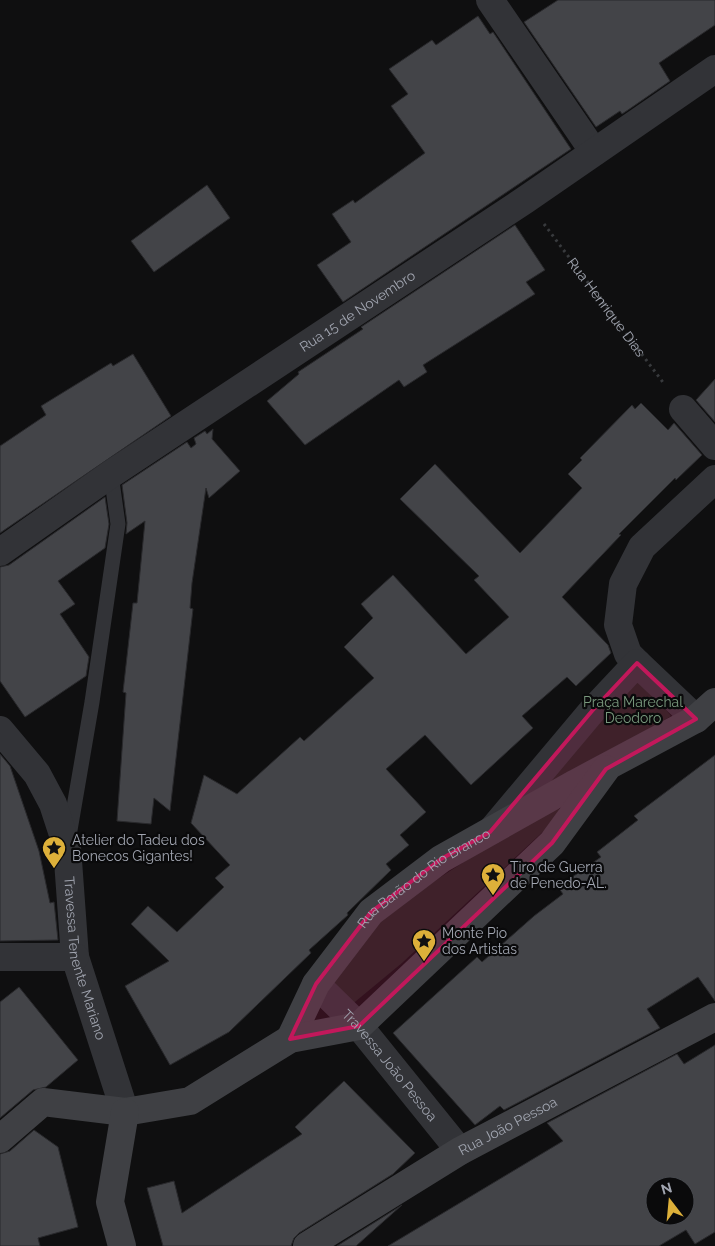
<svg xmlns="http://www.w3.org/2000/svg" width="715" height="1246" viewBox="0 0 715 1246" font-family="Raleway,sans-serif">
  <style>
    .green { fill: #1e241f }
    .building { fill: #434448; stroke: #29292c; fill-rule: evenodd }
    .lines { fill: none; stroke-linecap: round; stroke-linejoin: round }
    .path { stroke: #383a3d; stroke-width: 3; stroke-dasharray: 2.5 4; stroke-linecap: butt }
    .service { stroke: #323337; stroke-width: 15 }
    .minor { stroke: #323337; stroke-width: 28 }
    .secondary { stroke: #3f4044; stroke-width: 28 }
    .marked { fill: #c2185b; fill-opacity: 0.2; stroke: #c2185b; stroke-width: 4; stroke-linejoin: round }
    .labels { text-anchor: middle; stroke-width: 4.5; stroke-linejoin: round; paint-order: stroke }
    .street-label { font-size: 14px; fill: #a1a5b0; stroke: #0a0a0b }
    .park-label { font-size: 14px; fill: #7a997e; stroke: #0a0a0b }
    .poi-label { font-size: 14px; fill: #a1a5b0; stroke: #0a0a0b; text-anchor: start }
  </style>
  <rect width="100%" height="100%" fill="#0f0f10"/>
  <g class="green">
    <path d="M 634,672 L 671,716 L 547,791 L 539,776 Z"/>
    <path d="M 558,807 L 562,814 L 402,963 L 344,1011 L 328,985 L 387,912 L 473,856 Z"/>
  </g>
  <g class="building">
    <path d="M 558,0 L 715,0 L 715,25 L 659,63 L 670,81 L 628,110 L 622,114 L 620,111 L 596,127 L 524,22 Z"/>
    <path d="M 478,16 L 490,34 L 493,32 L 571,149 L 343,302 L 317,265 L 351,242 L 332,214 L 353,200 L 355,203 L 425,153 L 391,106 L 408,94 L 389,69 L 432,40 L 436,45 Z"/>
    <path d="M 207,185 L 230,218 L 154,272 L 131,241 Z"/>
    <path d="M 515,225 L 545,270 L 526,282 L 535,294 L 423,365 L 427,372 L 404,387 L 399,380 L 305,445 L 267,401 L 299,374 L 298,372 L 363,329 L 361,327 Z"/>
    <path d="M 133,354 L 171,416 L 0,533 L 0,446 L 46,415 L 41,406 L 111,363 L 113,366 Z"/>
    <path d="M 715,379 L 715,422 L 696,400 Z"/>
    <path d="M 641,403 L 668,430 L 674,423 L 702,455 L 676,480 L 675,478 L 619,534 L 621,535 L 562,597 L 608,645 L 611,653 L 576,686 L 567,677 L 522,716 L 533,728 L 471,785 L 425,735 L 386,769 L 426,812 L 400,835 L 409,845 L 386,864 L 391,870 L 347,913 L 348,915 L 309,950 L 311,953 L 229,1032 L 170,1065 L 125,986 L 169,961 L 131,924 L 148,906 L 177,932 L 224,887 L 215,878 L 230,865 L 191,823 L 204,775 L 237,794 L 300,737 L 304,741 L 374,678 L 344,647 L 373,618 L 361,604 L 393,575 L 466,654 L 509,617 L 474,580 L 479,576 L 400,499 L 435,464 L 520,553 L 582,488 L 568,474 L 582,460 L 580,458 L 632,405 L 635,409 Z"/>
    <path d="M 213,429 L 212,439 L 240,471 L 209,498 L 206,488 L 192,583 L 190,608 L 193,609 L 170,811 L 154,798 L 151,824 L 117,821 L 126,693 L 123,692 L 133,603 L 137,603 L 145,521 L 126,534 L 127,523 L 122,485 L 187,442 L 191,448 L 196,444 L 194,438 L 205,431 L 207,434 Z"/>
    <path d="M 105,497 L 109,524 L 105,548 L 58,581 L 75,604 L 60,614 L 89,657 L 86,676 L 25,717 L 0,681 L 0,567 L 9,565 Z"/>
    <path d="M 0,754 L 10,766 L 39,851 L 50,903 L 54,902 L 58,940 L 0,941 Z"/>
    <path d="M 715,755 L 715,1001 L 698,977 L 647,1009 L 660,1028 L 504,1110 L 500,1106 L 475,1125 L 393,1033 L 477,957 L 482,962 L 534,916 L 563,894 L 558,887 L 601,857 L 597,852 L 638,820 L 634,816 Z"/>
    <path d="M 19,987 L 78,1060 L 46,1087 L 33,1090 L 0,1118 L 0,1002 Z"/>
    <path d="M 715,1045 L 715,1232 L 695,1244 L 686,1230 L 659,1246 L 388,1246 L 563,1141 L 547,1123 L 677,1054 L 684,1064 ZM 655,1186 L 685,1186 L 685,1216 L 655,1216 Z"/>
    <path d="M 344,1081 L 415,1153 L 393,1174 L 299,1233 L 294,1238 L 291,1246 L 163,1246 L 147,1188 L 174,1181 L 182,1213 L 302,1134 L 295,1127 Z"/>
    <path d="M 34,1130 L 58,1147 L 78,1227 L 38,1238 L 40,1246 L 0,1246 L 0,1154 L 10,1151 Z"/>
    <path d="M 402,1205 L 356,1246 L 337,1246 Z"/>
  </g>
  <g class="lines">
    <path class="path" id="s1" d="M 544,224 L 665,385"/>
    <path class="service" d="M 69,836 L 92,702 L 118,524 L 111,474"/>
    <g class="minor">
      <path d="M 490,0 L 594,152"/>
      <path d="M 683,409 L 715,446"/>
      <path id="s2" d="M 0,552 L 111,474 L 525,200 L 715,69"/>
      <path d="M 637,663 L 628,654 L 618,625 L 623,584 L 642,547 L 715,479"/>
      <path id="s3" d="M 0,730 L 37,774 L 53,804 L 67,847 L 75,957 L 125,1112"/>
      <path d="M 492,830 L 592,711 L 637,663 L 696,719"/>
      <path d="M 0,957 L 75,957"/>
      <path id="s4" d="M 316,984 L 359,1026 L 460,1151"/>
    </g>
    <g class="secondary">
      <path id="s5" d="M 290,1039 L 316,984 L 371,912 L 441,859 L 576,783 L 696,719 L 715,702"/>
      <path d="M 0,1139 L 43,1102 L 125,1112 L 190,1101 L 290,1039 L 359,1026 L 552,843 L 606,769"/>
      <path d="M 122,1246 L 110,1202 L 125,1112"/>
      <path id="s6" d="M 307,1246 L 460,1151 L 715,1017"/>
    </g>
  </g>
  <path class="marked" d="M 637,663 L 696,719 L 606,769 L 552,843 L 359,1026 L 290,1039 L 316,984 L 371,912 L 441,859 L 490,832 L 592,711 Z"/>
  <defs>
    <g id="sight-pin" transform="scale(1.25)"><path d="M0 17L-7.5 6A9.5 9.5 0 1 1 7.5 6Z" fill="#ddb03a" stroke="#0a0a0b"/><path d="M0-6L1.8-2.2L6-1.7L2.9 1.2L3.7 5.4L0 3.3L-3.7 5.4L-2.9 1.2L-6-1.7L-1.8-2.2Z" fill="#111"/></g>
  </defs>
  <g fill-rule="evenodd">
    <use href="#sight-pin" x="54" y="848"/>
    <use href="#sight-pin" x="493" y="875"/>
    <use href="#sight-pin" x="424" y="941"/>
  </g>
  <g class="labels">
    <g class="street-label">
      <text dy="5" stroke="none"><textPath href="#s1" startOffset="104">Rua Henrique Dias</textPath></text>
      <text dy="5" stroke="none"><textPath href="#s2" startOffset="431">Rua 15 de Novembro</textPath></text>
      <text dy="5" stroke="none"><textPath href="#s5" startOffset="214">Rua Barão do Rio Branco</textPath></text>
      <text dy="5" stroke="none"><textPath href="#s3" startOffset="250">Travessa Tenente Mariano</textPath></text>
      <text dy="5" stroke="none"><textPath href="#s4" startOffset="110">Travessa João Pessoa</textPath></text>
      <text dy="5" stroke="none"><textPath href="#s6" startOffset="234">Rua João Pessoa</textPath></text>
    </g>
    <g class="park-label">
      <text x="633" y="707">Praça Marechal<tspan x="633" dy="16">Deodoro</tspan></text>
    </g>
    <g class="poi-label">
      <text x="72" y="845">Atelier do Tadeu dos<tspan x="72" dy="16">Bonecos Gigantes!</tspan></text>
      <text x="510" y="872">Tiro de Guerra<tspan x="510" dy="16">de Penedo-AL.</tspan></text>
      <text x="442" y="938">Monte Pio<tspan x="442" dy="16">dos Artistas</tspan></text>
    </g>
  </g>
  <g transform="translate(670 1201) rotate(344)"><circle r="24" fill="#0a0a0b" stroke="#46484d"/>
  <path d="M0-4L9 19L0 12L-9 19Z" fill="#ddb03a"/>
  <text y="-8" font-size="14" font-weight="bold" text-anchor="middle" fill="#a1a5b0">N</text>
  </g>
</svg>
